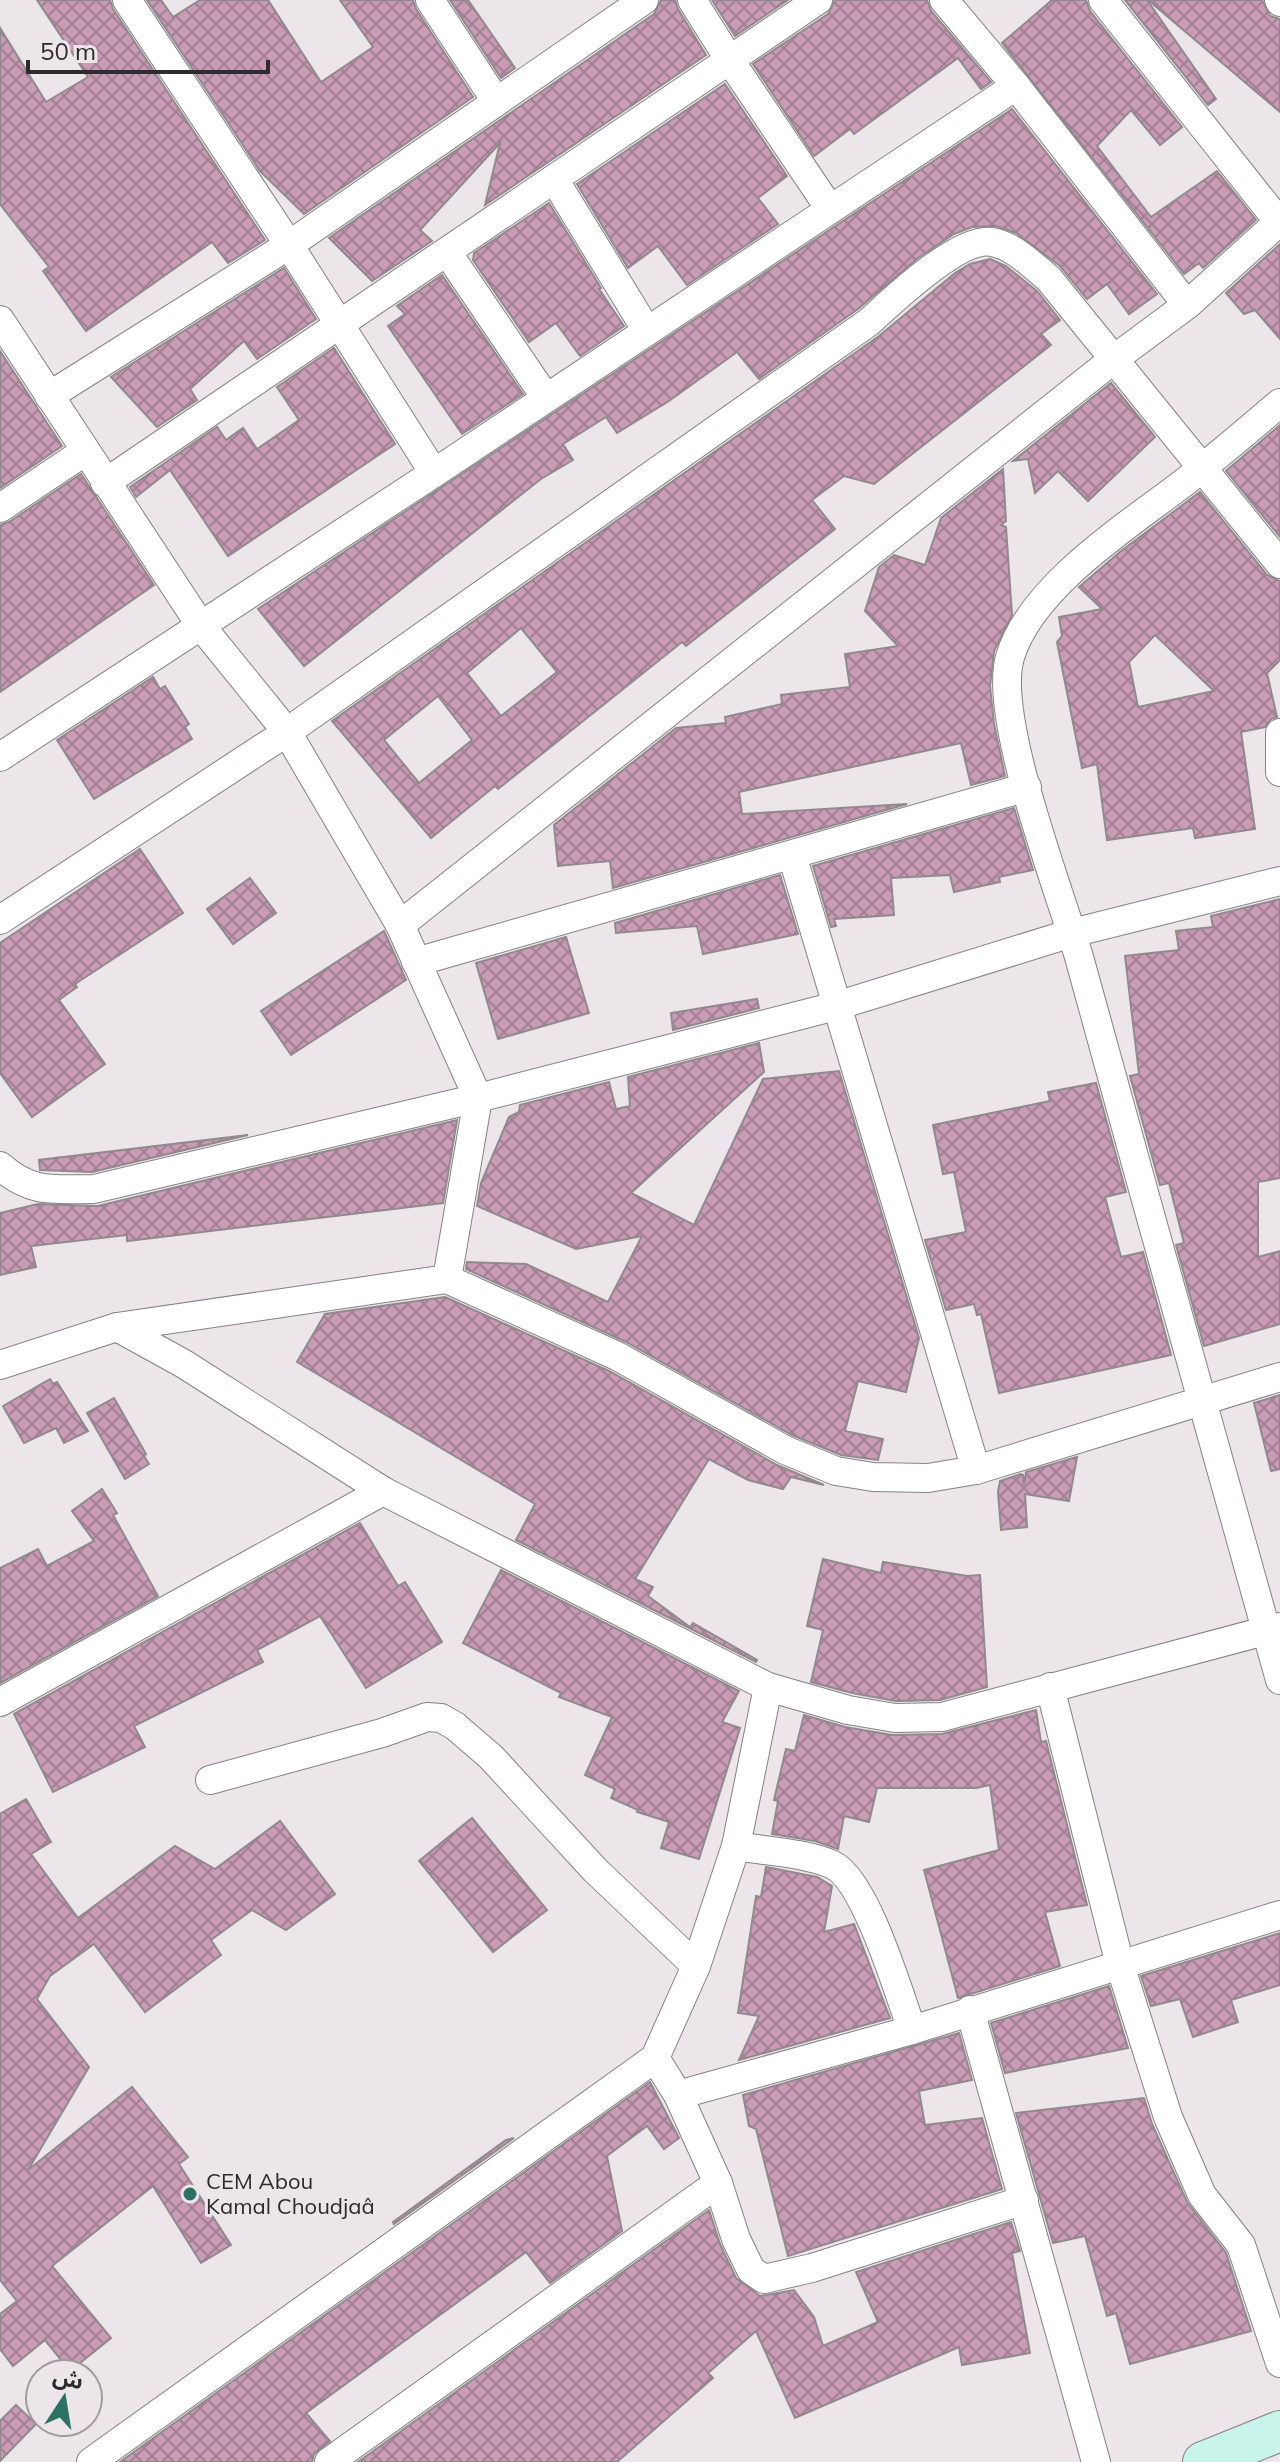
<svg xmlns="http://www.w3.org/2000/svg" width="1280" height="2462" viewBox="0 0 1280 2462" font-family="Mulish,'Noto Sans Arabic',sans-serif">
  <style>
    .building { fill: url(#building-cross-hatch); stroke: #90898d; stroke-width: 2; fill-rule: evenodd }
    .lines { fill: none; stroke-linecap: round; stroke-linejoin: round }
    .street-casing { stroke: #878084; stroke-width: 30 }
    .secondary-casing { stroke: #878084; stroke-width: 42 }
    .street { stroke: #fff; stroke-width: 28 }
    .secondary { stroke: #c8f4eb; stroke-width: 40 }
    .poi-dot { fill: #2d7163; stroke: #ece5e9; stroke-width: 3 }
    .labels { text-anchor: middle; stroke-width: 6; stroke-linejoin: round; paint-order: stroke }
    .poi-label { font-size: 22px; fill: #2e2b2c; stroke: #ece5e9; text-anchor: start }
  </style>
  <defs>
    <pattern id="building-cross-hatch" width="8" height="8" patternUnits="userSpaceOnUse" patternTransform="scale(2)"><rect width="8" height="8" fill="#ca9bb5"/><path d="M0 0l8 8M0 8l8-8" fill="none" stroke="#a47f93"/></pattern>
  </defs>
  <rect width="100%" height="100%" fill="#ece5e9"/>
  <g class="building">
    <path d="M 37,0 L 110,0 L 113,9 L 265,240 L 228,263 L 212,242 L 86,331 L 43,271 L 49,267 L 0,204 L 0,28 L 46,102 L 88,77 Z"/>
    <path d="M 147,0 L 161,0 L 173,17 L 200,0 L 268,0 L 321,82 L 373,47 L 340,0 L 413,0 L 416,9 L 473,97 L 304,214 L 260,171 Z"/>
    <path d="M 450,0 L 468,0 L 515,68 L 501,78 Z"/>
    <path d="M 661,0 L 675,0 L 678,9 L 706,55 L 485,205 L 500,143 L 420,230 L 432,241 L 372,281 L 329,238 L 654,14 Z"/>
    <path d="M 712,0 L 788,0 L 735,36 Z"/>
    <path d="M 835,0 L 927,0 L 931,11 L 991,82 L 981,89 L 958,58 L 854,134 L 850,129 L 814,156 L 753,64 L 828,14 Z"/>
    <path d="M 1052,0 L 1086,0 L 1090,11 L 1182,127 L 1160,145 L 1131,110 L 1097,146 L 1151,217 L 1217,171 L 1256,220 L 1203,268 L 1199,263 L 1184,274 L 1002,43 Z"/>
    <path d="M 1125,0 L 1147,0 L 1216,99 L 1208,105 Z"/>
    <path d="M 1148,0 L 1262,0 L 1270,16 L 1280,19 L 1280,112 Z"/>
    <path d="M 725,84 L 787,176 L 758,198 L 778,224 L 687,285 L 658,246 L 628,268 L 577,184 Z"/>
    <path d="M 1012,109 L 1157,294 L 1129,314 L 1107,284 L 1087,299 L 1060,266 L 1016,233 L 996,226 L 972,227 L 954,234 L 918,258 L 858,309 L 759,379 L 737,352 L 669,401 L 617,433 L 606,417 L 563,444 L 573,460 L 541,479 L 304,666 L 258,609 Z"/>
    <path d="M 549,203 L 601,288 L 599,289 L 624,326 L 580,356 L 556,323 L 529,342 L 473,260 L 474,253 Z"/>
    <path d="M 1280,244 L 1280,339 L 1255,310 L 1244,314 L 1226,293 Z"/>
    <path d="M 990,259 L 1006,266 L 1037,291 L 1060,320 L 1041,334 L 1051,345 L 874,484 L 844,476 L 812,500 L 835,529 L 686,646 L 682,642 L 498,789 L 495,786 L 431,838 L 332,721 L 879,336 L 955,273 L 970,264 ZM 521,628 L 557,672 L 501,716 L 467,673 ZM 438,696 L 472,740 L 419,783 L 384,740 Z"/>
    <path d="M 284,268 L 316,319 L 257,359 L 244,341 L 190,389 L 197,400 L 157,427 L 111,377 Z"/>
    <path d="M 442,275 L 523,394 L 462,434 L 388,326 L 405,314 L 397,306 Z"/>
    <path d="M 334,348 L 395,444 L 228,556 L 170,470 L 136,497 L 130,487 L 217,427 L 226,440 L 243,428 L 257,449 L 299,420 L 277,387 Z"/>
    <path d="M 0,351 L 62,446 L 0,488 Z"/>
    <path d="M 1111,383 L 1155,437 L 1088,501 L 1058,471 L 1035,493 L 1028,459 L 1013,461 Z"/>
    <path d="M 1280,425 L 1280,537 L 1226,471 Z"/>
    <path d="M 1003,469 L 1006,521 L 1001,525 L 1006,527 L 1012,615 L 994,651 L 990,686 L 994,724 L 1005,776 L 971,785 L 961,743 L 739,792 L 742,814 L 907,804 L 613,888 L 610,861 L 558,866 L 554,825 L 676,728 L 726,723 L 725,717 L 782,704 L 781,695 L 850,687 L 845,654 L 898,646 L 865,611 L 879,567 L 894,555 L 925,565 L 941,518 Z"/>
    <path d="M 81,474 L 154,585 L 0,692 L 0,525 L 9,522 Z"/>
    <path d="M 1200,492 L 1267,575 L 1280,581 L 1280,660 L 1267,673 L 1277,717 L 1271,719 L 1265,727 L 1241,732 L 1255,829 L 1195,838 L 1193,828 L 1107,840 L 1097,764 L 1082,768 L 1057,642 L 1062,636 L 1059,617 L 1102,609 L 1079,587 L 1121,551 ZM 1155,635 L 1214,691 L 1138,707 L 1129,662 Z"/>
    <path d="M 153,677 L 160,689 L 165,686 L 189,724 L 185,727 L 192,739 L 94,799 L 57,740 Z"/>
    <path d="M 1014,808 L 1033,870 L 999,877 L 1000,882 L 954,892 L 950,875 L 891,878 L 894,915 L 834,919 L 836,926 L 831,927 L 813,866 Z"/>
    <path d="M 140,849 L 183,913 L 75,984 L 77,987 L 59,1000 L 105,1064 L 32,1117 L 0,1073 L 0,943 Z"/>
    <path d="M 780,875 L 798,934 L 703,954 L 697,926 L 616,933 L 615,923 Z"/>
    <path d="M 250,878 L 276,913 L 233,944 L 207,909 Z"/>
    <path d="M 1280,899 L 1280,1178 L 1258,1182 L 1258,1257 L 1280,1251 L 1280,1324 L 1204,1346 L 1176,1245 L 1184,1243 L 1169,1183 L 1160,1185 L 1130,1076 L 1139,1074 L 1125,956 L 1179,950 L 1176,931 L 1213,927 L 1211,916 Z"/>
    <path d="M 384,931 L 406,980 L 291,1055 L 261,1011 Z"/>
    <path d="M 566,937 L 589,1013 L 498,1039 L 476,963 Z"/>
    <path d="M 757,999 L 759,1008 L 673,1030 L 671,1013 Z"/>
    <path d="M 759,1043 L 764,1072 L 631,1193 L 694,1225 L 763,1079 L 839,1071 L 919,1338 L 906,1392 L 858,1381 L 845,1431 L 883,1439 L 878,1460 L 841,1455 L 792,1435 L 624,1341 L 466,1269 L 467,1262 L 526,1264 L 608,1302 L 642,1236 L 576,1249 L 477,1206 L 481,1183 L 509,1117 L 519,1112 L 520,1105 L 609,1082 L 616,1109 L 630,1106 L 628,1077 Z"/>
    <path d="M 1096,1083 L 1126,1192 L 1105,1197 L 1121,1257 L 1143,1252 L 1171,1355 L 999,1393 L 981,1314 L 977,1315 L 974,1304 L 946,1310 L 925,1240 L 966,1232 L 954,1172 L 943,1174 L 933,1125 L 1050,1101 L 1048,1092 Z"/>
    <path d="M 457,1120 L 443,1203 L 127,1241 L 127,1235 L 31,1246 L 36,1267 L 0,1275 L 0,1213 L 38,1204 L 98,1206 Z"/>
    <path d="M 248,1135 L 92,1172 L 40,1170 L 39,1160 Z"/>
    <path d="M 445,1297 L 609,1371 L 777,1465 L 824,1485 L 791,1477 L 783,1489 L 748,1480 L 709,1459 L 635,1579 L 653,1587 L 648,1596 L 690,1627 L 693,1623 L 757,1660 L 756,1662 L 516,1540 L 535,1504 L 297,1362 L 325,1314 Z"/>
    <path d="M 50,1379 L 53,1384 L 57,1382 L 88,1431 L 64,1443 L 56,1428 L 24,1443 L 3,1406 Z"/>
    <path d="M 1280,1395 L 1280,1469 L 1271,1471 L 1254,1403 Z"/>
    <path d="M 114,1398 L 146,1454 L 144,1456 L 149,1464 L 125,1479 L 87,1413 Z"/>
    <path d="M 1077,1457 L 1069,1501 L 1025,1494 L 1027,1527 L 1001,1530 L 998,1492 L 1000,1481 L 1021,1474 L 1023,1475 L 1024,1485 L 1026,1472 Z"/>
    <path d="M 102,1489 L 117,1513 L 113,1515 L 158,1596 L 0,1683 L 0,1568 L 38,1549 L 47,1566 L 94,1541 L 72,1511 Z"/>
    <path d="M 360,1523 L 398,1586 L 405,1582 L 442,1642 L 366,1688 L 320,1616 L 257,1650 L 263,1662 L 134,1726 L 145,1747 L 53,1792 L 14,1714 Z"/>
    <path d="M 823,1559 L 881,1573 L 883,1562 L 967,1576 L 980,1575 L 987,1687 L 940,1700 L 896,1701 L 852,1693 L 811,1682 L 823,1630 L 807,1626 Z"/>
    <path d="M 501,1570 L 739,1691 L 722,1722 L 740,1728 L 699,1859 L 661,1848 L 669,1822 L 637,1812 L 638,1810 L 611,1798 L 615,1789 L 585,1775 L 612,1717 L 559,1697 L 561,1693 L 463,1643 Z"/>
    <path d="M 1036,1710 L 1041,1742 L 1046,1741 L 1087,1905 L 1045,1912 L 1060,1966 L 958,1998 L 924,1870 L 999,1850 L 990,1785 L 976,1788 L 877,1788 L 869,1822 L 844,1816 L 838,1849 L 815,1841 L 772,1834 L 778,1801 L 774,1800 L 786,1749 L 795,1751 L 804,1715 L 845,1727 L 892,1735 L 942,1734 Z"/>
    <path d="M 26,1799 L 51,1842 L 31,1854 L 78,1918 L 175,1846 L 215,1869 L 280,1821 L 335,1894 L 286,1930 L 252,1910 L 211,1940 L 221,1955 L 145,2012 L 94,1944 L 50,1976 L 37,1999 L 89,2067 L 28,2170 L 132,2087 L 188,2157 L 179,2164 L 231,2245 L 201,2263 L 153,2186 L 52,2266 L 111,2338 L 70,2371 L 45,2340 L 13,2366 L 0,2349 L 0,2314 L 17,2301 L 0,2280 L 0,1814 Z"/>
    <path d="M 472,1818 L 547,1910 L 493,1952 L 419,1861 Z"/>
    <path d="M 766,1867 L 817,1877 L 832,1886 L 824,1932 L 854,1924 L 890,2018 L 739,2060 L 759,2016 L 738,2013 L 756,1896 L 761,1897 Z"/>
    <path d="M 1280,1933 L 1280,1985 L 1231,2000 L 1238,2022 L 1193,2037 L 1180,1999 L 1151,2006 L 1141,1976 Z"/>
    <path d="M 1109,1986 L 1128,2048 L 1005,2073 L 991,2023 Z"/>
    <path d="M 959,2033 L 972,2080 L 919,2091 L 925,2125 L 982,2118 L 1002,2189 L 788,2256 L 756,2129 L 749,2126 L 743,2095 Z"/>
    <path d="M 650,2082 L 679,2138 L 664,2149 L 647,2126 L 607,2156 L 622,2231 L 550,2283 L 526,2252 L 306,2413 L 330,2441 L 314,2454 L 312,2462 L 120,2462 Z"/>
    <path d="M 1144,2098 L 1152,2124 L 1187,2202 L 1226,2253 L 1251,2331 L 1130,2364 L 1116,2313 L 1107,2316 L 1085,2236 L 1053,2243 L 1016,2113 Z"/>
    <path d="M 514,2138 L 394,2224 L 393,2222 L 506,2140 Z"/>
    <path d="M 709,2210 L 720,2244 L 736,2278 L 760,2296 L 794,2290 L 814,2317 L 823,2346 L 878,2322 L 856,2272 L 1011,2222 L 1020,2251 L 1012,2253 L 1030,2353 L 962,2365 L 959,2347 L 795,2418 L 756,2331 L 708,2373 L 713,2378 L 617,2462 L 358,2462 Z"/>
    <path d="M 16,2405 L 36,2424 L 0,2461 L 0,2421 Z"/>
  </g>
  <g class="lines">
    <g class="street-casing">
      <g id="street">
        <path d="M 127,0 L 289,245 L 434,473"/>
        <path d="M 430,0 L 496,101"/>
        <path d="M 692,0 L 729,59 L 830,209"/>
        <path d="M 944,0 L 1016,86 L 1187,305"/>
        <path d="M 1103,0 L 1279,222"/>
        <path d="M 1279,0 L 1280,2"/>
        <path d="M 554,179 L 647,331"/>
        <path d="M 447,252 L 546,398"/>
        <path d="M 0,320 L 201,626 L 287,732 L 400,925 L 478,1098 L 447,1279"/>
        <path d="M 49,396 L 289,245 L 644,0"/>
        <path d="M 1280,403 C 1249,429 1218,456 1186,481 C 1129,525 1031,586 1010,657 C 992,718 1060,891 1079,957 C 1146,1198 1211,1440 1280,1680"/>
        <path d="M 105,483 L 818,0"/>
        <path d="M 0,508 L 84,452"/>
        <path d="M 1280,733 L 1280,772"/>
        <path d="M 0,757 L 434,473 L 1016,86"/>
        <path d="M 792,855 L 976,1470"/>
        <path d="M 0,920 L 287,732 L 869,322 C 893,300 960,236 992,242 C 1014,246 1032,265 1049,279 L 1280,564"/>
        <path d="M 400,925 L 1114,359 L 1187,305 L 1280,221"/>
        <path d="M 416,962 L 1027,787"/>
        <path d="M 0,1166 C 31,1194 54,1189 94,1189 L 478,1098 L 836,1006 L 1072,933 L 1280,881"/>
        <path d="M 117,1327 L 447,1279 L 617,1356 L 785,1450 L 836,1471 L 873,1477 L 928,1478 L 976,1470 L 1280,1377"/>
        <path d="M 0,1365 L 117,1327 L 184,1364 L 383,1491 L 768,1687 L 848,1710 L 895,1718 L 942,1717 L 1280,1627"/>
        <path d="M 1050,1687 L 1120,1965 L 1168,2117 L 1202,2195 L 1241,2245 L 1280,2363"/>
        <path d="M 0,1702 L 383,1491"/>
        <path d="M 210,1780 L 382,1733 L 427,1717 L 441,1718 L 455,1726 L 491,1757 L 595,1870 L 696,1966"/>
        <path d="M 736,1846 C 765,1851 807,1853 833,1865 C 866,1881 899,1994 912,2030"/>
        <path d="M 970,2010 L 1096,2462"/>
        <path d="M 655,2058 L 678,2095 L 912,2030 L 1280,1915"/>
        <path d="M 678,2095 L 718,2183 L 736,2239 L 751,2270 L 764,2279 L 812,2268 L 1024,2200"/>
        <path d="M 91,2462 L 655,2058 L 696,1966 L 736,1846 L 768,1687"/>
        <path d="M 329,2462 L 718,2183"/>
      </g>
    </g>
    <g class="secondary-casing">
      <path id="secondary" d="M 1203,2462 L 1280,2431"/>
    </g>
    <use href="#street" class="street"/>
    <use href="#secondary" class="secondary"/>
  </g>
  <circle class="poi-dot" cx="190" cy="2194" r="8"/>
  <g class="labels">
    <g class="poi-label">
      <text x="206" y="2189">CEM Abou<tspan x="206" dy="25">Kamal Choudjaâ</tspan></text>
    </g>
  </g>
  <g transform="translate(64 2398) rotate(12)"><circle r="38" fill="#ece5e9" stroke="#a09b9d" stroke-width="2"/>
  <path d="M0-6L14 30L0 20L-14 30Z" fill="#2d7163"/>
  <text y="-12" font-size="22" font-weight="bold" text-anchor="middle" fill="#2e2b2c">ش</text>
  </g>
  <path d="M28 60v12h240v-12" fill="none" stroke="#2e2b2c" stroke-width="4"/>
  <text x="40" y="60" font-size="24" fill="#2e2b2c" stroke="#ece5e9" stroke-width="6" paint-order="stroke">50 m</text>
</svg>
